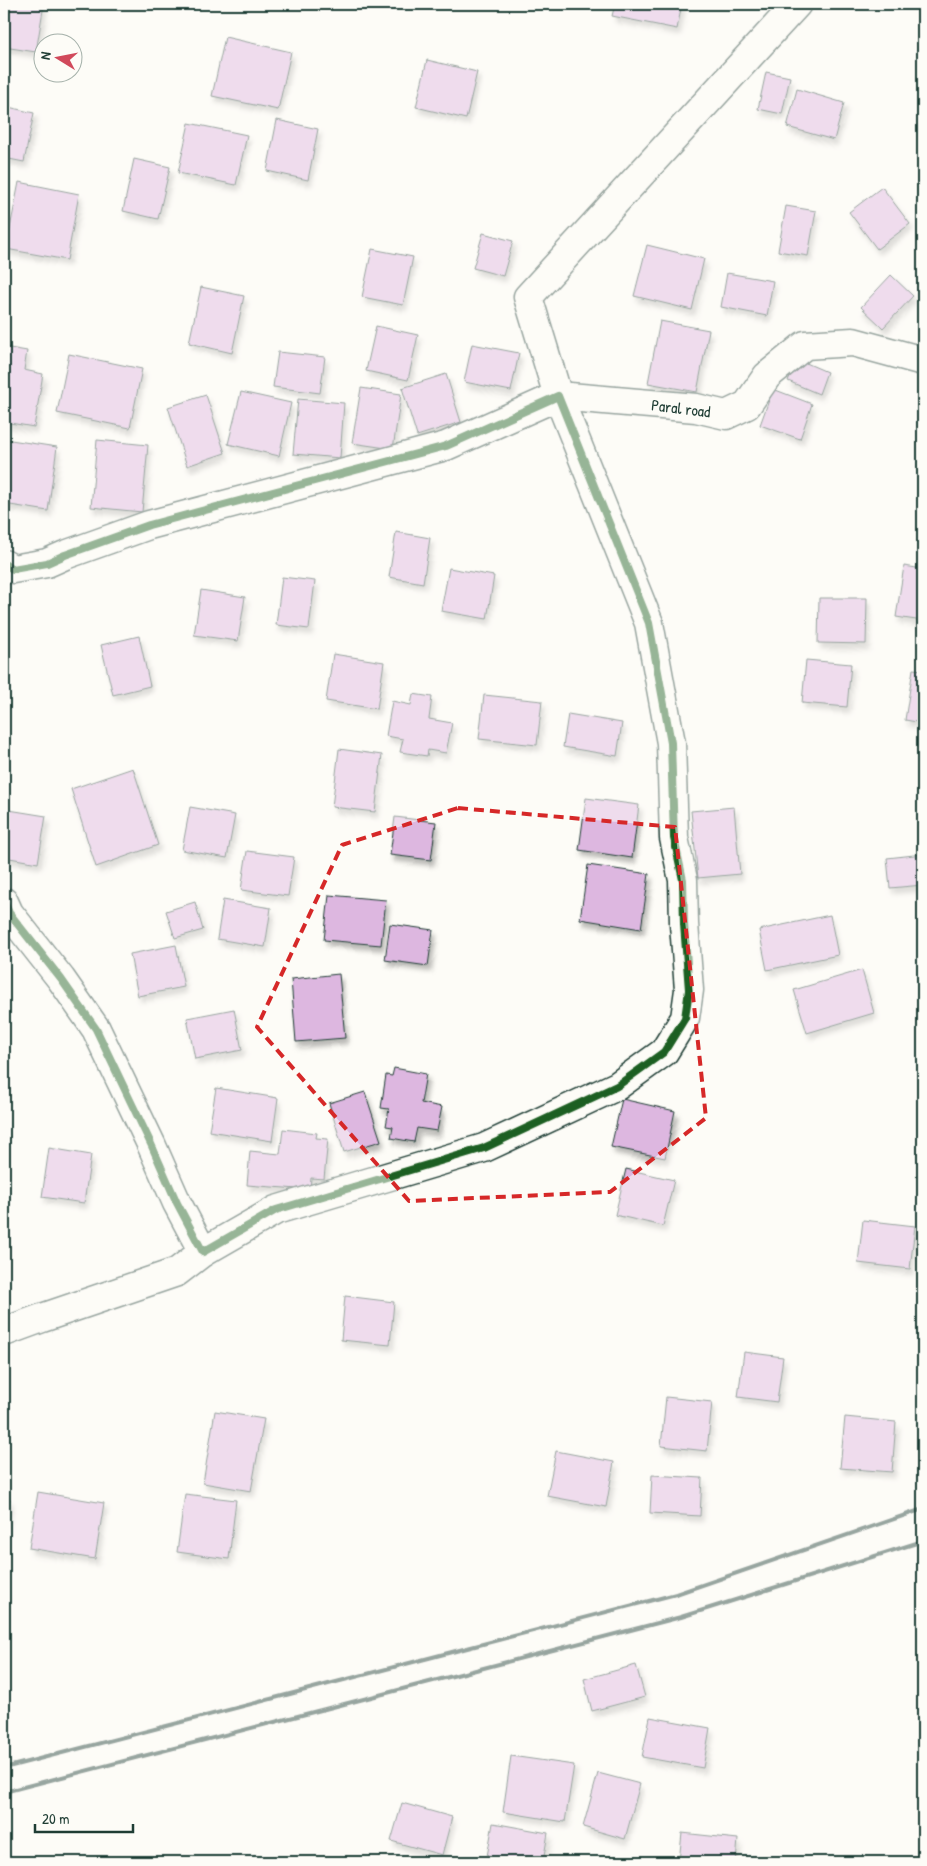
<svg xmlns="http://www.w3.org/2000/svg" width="927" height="1866" viewBox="0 0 927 1866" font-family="'Patrick Hand',sans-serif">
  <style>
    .building { fill: #ddb7e0; stroke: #1f3d34; filter: url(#shadow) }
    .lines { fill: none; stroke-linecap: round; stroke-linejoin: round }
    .minor-casing { stroke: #1f3d34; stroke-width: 31 }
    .minor { stroke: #fdfcf7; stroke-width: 28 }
    .rail { stroke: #1f3d34; stroke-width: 4 }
    .cycleway-casing { stroke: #fdfcf7; stroke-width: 11 }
    .cycleway { stroke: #1b5e20; stroke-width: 8 }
    .marked { fill: none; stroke: #d62828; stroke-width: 4; stroke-dasharray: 10 6; stroke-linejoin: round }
    .labels { text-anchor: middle; stroke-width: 4.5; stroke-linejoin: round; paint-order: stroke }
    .street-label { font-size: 16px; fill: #1f3d34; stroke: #fdfcf7 }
  </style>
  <defs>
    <filter id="shadow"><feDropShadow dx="3" dy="5.5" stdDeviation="2.5" flood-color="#0004"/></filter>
  </defs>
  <rect width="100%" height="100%" fill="#fdfcf7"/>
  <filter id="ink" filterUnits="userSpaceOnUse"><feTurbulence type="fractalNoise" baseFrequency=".02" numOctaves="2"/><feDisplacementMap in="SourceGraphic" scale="10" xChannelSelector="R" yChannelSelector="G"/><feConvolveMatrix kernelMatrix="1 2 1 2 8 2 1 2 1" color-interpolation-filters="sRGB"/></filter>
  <g filter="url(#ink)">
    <g class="building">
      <path d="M 4,4 L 44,4 L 36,52 L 4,47 Z"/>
      <path d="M 615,4 L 682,4 L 677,29 L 612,16 Z"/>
      <path d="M 225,37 L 291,52 L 278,110 L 212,96 Z"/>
      <path d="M 427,60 L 477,72 L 466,119 L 416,107 Z"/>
      <path d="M 766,72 L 790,77 L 782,114 L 758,109 Z"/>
      <path d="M 797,89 L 844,103 L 834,140 L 787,127 Z"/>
      <path d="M 4,106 L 34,113 L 24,162 L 4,158 Z"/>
      <path d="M 277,120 L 318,129 L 308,180 L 267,171 Z"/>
      <path d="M 189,123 L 247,135 L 236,185 L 178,173 Z"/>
      <path d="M 134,159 L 170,167 L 158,219 L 123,211 Z"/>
      <path d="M 19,182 L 79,194 L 67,260 L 6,249 Z"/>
      <path d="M 882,187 L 910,224 L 877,249 L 849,212 Z"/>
      <path d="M 786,206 L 816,211 L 808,256 L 778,251 Z"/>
      <path d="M 483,233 L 513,241 L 503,276 L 473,268 Z"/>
      <path d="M 647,245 L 704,259 L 692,310 L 634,296 Z"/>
      <path d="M 372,249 L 413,257 L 403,305 L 362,297 Z"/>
      <path d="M 727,273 L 773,281 L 767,316 L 721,307 Z"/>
      <path d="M 891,275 L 913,296 L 883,328 L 861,307 Z"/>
      <path d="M 201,287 L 244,296 L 232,353 L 189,343 Z"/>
      <path d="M 660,321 L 709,330 L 697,392 L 648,383 Z"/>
      <path d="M 376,326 L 418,335 L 408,380 L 366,371 Z"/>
      <path d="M 472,344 L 519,353 L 511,391 L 464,382 Z"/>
      <path d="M 4,347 L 27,351 L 24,370 L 43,374 L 34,427 L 4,422 Z"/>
      <path d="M 278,352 L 325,357 L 320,393 L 273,387 Z"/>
      <path d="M 69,354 L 142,369 L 130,428 L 57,413 Z"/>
      <path d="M 797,359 L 827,372 L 819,394 L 788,381 Z"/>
      <path d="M 446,374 L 461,422 L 417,436 L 402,388 Z"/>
      <path d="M 361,388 L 401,394 L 393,449 L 352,443 Z"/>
      <path d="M 773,389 L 812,404 L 800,439 L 760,425 Z"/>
      <path d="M 241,392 L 291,403 L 279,456 L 228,444 Z"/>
      <path d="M 206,395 L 225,453 L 187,466 L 168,407 Z"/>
      <path d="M 298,399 L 344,403 L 340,458 L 293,454 Z"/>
      <path d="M 4,439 L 57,447 L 48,511 L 4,504 Z"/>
      <path d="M 97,440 L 148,445 L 142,512 L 91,507 Z"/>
      <path d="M 396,532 L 430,538 L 423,583 L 389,577 Z"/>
      <path d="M 904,566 L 923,569 L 923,621 L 896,617 Z"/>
      <path d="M 449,568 L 494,576 L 487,619 L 441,611 Z"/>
      <path d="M 282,577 L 315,581 L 309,629 L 276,625 Z"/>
      <path d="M 201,590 L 245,597 L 238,641 L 194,635 Z"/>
      <path d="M 819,598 L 867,598 L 866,644 L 818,643 Z"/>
      <path d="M 139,636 L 150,686 L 113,695 L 101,645 Z"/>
      <path d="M 333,654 L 384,662 L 377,709 L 326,701 Z"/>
      <path d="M 806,660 L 851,664 L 847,707 L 802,703 Z"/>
      <path d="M 913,669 L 923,670 L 923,723 L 905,720 Z"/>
      <path d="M 413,694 L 432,697 L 429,719 L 452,723 L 446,753 L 428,750 L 427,756 L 400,752 L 403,739 L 386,736 L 392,701 L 411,705 Z"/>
      <path d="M 484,695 L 542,701 L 537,745 L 479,739 Z"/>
      <path d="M 568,714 L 622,723 L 617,756 L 563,747 Z"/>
      <path d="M 339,749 L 382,755 L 375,812 L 332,807 Z"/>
      <path d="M 133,768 L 158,845 L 96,867 L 71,789 Z"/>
      <path d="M 586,798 L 639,805 L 632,858 L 579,850 Z"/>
      <path d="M 190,807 L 235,815 L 227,858 L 182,850 Z"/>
      <path d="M 734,807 L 740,874 L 698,878 L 691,811 Z"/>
      <path d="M 9,810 L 46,816 L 38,863 L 4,857 L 4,838 Z"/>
      <path d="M 395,817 L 436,822 L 431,860 L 390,855 Z"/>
      <path d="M 247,851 L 294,857 L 288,896 L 241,890 Z"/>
      <path d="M 923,854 L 923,885 L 890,888 L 887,858 Z"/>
      <path d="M 588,865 L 649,874 L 641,929 L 580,919 Z"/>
      <path d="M 329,895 L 386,900 L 381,945 L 324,940 Z"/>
      <path d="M 223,900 L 271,908 L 265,947 L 217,939 Z"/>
      <path d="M 195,902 L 203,930 L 175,938 L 166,911 Z"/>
      <path d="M 830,915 L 838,955 L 767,970 L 759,930 Z"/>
      <path d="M 390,924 L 433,930 L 428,966 L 385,960 Z"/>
      <path d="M 176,945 L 184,987 L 138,996 L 130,954 Z"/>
      <path d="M 862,970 L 874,1013 L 807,1033 L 794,990 Z"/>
      <path d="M 339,974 L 345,1038 L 296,1042 L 291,979 Z"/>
      <path d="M 234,1009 L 242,1050 L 195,1059 L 187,1018 Z"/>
      <path d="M 394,1068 L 426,1074 L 421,1103 L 442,1107 L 437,1131 L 417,1128 L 414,1142 L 391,1138 L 393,1127 L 386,1126 L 389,1109 L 381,1108 L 386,1075 L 392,1076 Z"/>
      <path d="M 216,1088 L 278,1098 L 272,1141 L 209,1131 Z"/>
      <path d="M 365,1092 L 381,1141 L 344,1152 L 329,1103 Z"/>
      <path d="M 622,1099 L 675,1111 L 665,1158 L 611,1147 Z"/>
      <path d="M 283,1129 L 317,1133 L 316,1138 L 328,1139 L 324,1179 L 311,1178 L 310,1190 L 247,1185 L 250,1151 L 280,1154 Z"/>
      <path d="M 49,1148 L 91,1155 L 84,1203 L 42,1197 Z"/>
      <path d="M 626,1169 L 674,1180 L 663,1226 L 615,1215 Z"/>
      <path d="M 863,1220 L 915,1226 L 910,1269 L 858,1263 Z"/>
      <path d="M 345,1296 L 394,1302 L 390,1345 L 341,1340 Z"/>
      <path d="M 744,1352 L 783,1357 L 777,1402 L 738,1397 Z"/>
      <path d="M 666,1397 L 712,1402 L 707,1451 L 661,1446 Z"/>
      <path d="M 215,1411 L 264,1419 L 251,1491 L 203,1483 Z"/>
      <path d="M 845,1417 L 896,1422 L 892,1472 L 840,1468 Z"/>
      <path d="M 556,1451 L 614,1462 L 606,1507 L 547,1496 Z"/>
      <path d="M 652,1475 L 702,1478 L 700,1516 L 650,1513 Z"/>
      <path d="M 38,1492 L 104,1503 L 95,1559 L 29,1548 Z"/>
      <path d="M 185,1494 L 236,1500 L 229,1559 L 177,1552 Z"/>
      <path d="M 4,1498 L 10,1499 L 4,1528 Z"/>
      <path d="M 636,1665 L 645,1697 L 592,1711 L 584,1679 Z"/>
      <path d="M 650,1717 L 710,1728 L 703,1768 L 642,1757 Z"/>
      <path d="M 511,1756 L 574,1765 L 565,1822 L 503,1812 Z"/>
      <path d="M 598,1773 L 640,1784 L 625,1839 L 583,1827 Z"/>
      <path d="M 402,1803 L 452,1817 L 442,1855 L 391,1841 Z"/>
      <path d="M 493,1823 L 548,1833 L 543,1862 L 486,1862 Z"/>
      <path d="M 682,1833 L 738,1839 L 736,1862 L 679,1862 Z"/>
    </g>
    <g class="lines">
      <g class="minor-casing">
        <g id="minor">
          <path d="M 797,4 L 528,297 L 558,396 L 696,408 L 726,415 L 747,405 L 767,376 L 805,345 L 853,342 L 923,361"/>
          <path d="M 4,564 L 13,569 L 47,563 L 65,555 L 149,525 L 446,446 L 558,396 L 649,623 L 671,743 L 674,838 L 683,880 L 684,924 L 689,990 L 685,1018 L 664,1052 L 617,1086 L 484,1148 L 276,1210 L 203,1252 L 177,1203 L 151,1144 L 96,1029 L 61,979 L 9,913 L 4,902"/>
          <path d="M 4,1332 L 42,1318 L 177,1272 L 203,1252"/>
        </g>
      </g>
      <use href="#minor" class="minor"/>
      <g class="rail">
        <path d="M 4,1768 L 676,1594 L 923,1509"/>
        <path d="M 4,1792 L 681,1617 L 923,1541"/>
      </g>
      <g class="cycleway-casing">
        <path id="cycleway" d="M 4,564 L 13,569 L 47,563 L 65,555 L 149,525 L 446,446 L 558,396 L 649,623 L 671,743 L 674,838 L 683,880 L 684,924 L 689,990 L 685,1018 L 664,1052 L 617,1086 L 484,1148 L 276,1210 L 203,1252 L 177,1203 L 151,1144 L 96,1029 L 61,979 L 9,913 L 4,902"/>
      </g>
      <use href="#cycleway" class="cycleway"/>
    </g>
  </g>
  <path d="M0 0H927V1866H0ZM 458,808 L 675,827 L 706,1118 L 610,1192 L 409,1201 L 257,1027 L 342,845 Z" fill="#fdfcf7" fill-opacity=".55" fill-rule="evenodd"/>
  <path class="marked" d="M 458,808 L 675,827 L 706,1118 L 610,1192 L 409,1201 L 257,1027 L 342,845 Z"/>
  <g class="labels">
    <g class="street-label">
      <text transform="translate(681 408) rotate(7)" y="6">Paral road</text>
    </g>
  </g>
  <rect width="927" height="1866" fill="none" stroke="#fdfcf7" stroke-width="20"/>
  <rect x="10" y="10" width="907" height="1846" fill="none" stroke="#1f3d34" stroke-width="2" filter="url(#ink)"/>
  <g transform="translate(58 58) rotate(280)"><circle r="24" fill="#fdfcf7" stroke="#a4b0a9"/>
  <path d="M0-4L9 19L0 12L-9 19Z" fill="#d1495b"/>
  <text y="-8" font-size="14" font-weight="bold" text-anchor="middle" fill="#1f3d34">N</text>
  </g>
  <path d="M35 1824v8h98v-8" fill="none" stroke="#1f3d34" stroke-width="2.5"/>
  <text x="42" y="1824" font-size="15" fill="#1f3d34" stroke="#fdfcf7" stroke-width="4" paint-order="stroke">20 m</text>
</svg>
